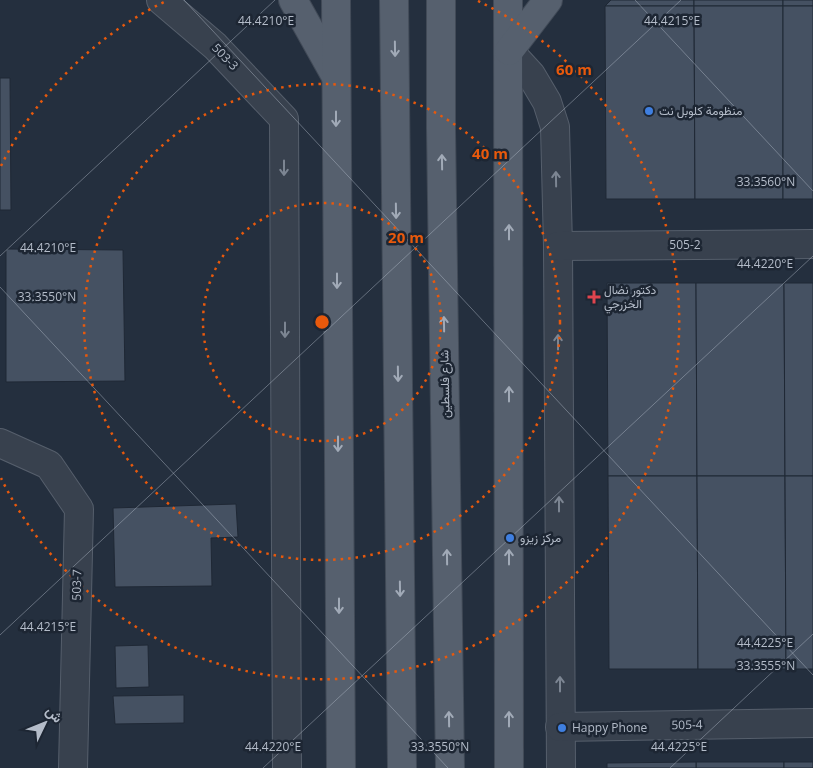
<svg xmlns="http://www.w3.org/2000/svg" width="813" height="768" viewBox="0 0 813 768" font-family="'Open Sans',Vazirmatn,sans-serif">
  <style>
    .building { fill: #455162; stroke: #1f2835 }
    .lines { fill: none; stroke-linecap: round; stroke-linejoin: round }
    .minor-casing { stroke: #565f6c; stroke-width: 30 }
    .primary-casing { stroke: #414a57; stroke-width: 30 }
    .minor { stroke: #38414e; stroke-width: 28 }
    .primary { stroke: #56606e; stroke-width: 28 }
    .oneway { stroke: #a1aab7 }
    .oneway2 { stroke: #7c8592 }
    .ticks { fill: none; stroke: #b4bcc9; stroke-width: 1; stroke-opacity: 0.45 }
    .ring { fill: none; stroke: #e8590c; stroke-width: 2.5; stroke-dasharray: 2.5 5 }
    .shop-dot { fill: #3f7fe0; stroke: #1d2633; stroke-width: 2 }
    .health-dot { fill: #e0444e; stroke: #1d2633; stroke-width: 2 }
    .labels { text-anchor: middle; stroke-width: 5; stroke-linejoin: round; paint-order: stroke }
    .street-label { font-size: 12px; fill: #b4bcc9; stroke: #1d2633 }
    .poi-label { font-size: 12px; fill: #b4bcc9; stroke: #1d2633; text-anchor: start }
    .ticks-label { font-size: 12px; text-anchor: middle; fill: #b4bcc9; stroke: #1d2633; stroke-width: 5; stroke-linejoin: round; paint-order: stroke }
    .centre { fill: #e8590c; stroke: #1d2633; stroke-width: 2.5 }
    .ring-label { font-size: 15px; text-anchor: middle; font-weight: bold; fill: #e8590c; stroke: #1d2633; stroke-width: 5; stroke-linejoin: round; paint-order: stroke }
  </style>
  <rect width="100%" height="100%" fill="#242f3e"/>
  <g class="building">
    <path d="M 611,0 L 694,0 L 694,6 L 605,6 Z"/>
    <rect x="694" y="0" width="89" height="6"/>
    <rect x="783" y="0" width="30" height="6"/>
    <path d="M 605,6 L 694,6 L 695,199 L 606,199 Z"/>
    <path d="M 694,6 L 783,6 L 783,199 L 695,199 Z"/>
    <rect x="783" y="6" width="30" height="193"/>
    <path d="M 0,78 L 10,78 L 11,210 L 0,210 Z"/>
    <path d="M 6,249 L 123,250 L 125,381 L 6,382 Z"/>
    <path d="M 607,283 L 696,283 L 697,476 L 608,476 Z"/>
    <path d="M 696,283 L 784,283 L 785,476 L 697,476 Z"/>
    <path d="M 784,283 L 813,283 L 813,476 L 785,476 Z"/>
    <path d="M 608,476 L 697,476 L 698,669 L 609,669 Z"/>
    <path d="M 697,476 L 785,476 L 786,669 L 698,669 Z"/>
    <path d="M 785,476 L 813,476 L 813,669 L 786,669 Z"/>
    <path d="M 236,504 L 238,537 L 211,538 L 212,586 L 115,587 L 113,508 Z"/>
    <path d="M 148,645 L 149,687 L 116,688 L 115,646 Z"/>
    <path d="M 184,695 L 184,723 L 115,724 L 113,696 Z"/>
    <rect x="696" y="762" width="88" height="6"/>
    <path d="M 696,762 L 696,768 L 607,768 L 607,763 Z"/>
    <rect x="784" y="762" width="29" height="6"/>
  </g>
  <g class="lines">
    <g class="minor-casing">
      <g id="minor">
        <path d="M 161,0 L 215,46 L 284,119 L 287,768"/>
        <path d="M 509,51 L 531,75 L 547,102 L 555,127 L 558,246 L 561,768"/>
        <path d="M 558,246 L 813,244"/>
        <path d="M 0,443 L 49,465 L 79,509 L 73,768"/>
        <path d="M 560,727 L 813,723"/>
      </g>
    </g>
    <g class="primary-casing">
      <g id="primary">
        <path d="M 293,0 L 335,75"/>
        <path d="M 336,0 L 341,768"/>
        <path d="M 394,0 L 402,768"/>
        <path d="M 441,0 L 441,129 L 450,768"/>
        <path d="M 508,0 L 509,768"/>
        <path d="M 509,51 L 548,0"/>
      </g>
    </g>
    <use href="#minor" class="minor"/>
    <use href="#primary" class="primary"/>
  </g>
  <defs><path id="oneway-shaft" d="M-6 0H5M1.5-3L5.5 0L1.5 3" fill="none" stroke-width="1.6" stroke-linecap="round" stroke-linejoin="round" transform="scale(1.25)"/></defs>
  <g class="oneway">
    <use href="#oneway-shaft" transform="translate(395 49) rotate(89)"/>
    <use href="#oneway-shaft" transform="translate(336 119) rotate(90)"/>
    <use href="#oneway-shaft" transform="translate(442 162) rotate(-91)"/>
    <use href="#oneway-shaft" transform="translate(396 211) rotate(89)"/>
    <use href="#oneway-shaft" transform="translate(509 232) rotate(-90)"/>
    <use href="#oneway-shaft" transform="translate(337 281) rotate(90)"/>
    <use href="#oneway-shaft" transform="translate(444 324) rotate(-91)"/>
    <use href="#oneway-shaft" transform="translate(398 374) rotate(89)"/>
    <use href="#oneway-shaft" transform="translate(509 394) rotate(-90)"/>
    <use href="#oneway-shaft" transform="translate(338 444) rotate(90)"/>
    <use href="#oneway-shaft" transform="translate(447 557) rotate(-91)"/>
    <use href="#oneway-shaft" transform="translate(509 557) rotate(-90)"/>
    <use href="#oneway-shaft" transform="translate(400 589) rotate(89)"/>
    <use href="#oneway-shaft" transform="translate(339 606) rotate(90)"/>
    <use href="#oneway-shaft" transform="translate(449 719) rotate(-91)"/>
    <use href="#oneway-shaft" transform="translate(509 719) rotate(-90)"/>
  </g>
  <g class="oneway2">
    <use href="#oneway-shaft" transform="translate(284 168) rotate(90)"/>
    <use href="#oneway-shaft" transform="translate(556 179) rotate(-91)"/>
    <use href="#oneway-shaft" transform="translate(285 330) rotate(90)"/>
    <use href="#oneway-shaft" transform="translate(558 342) rotate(-90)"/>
    <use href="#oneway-shaft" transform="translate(559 504) rotate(-90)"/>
    <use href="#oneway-shaft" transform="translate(560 684) rotate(-90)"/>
  </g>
  <path class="ticks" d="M 184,0 L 813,675M 635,0 L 813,191M 0,256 L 275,0M 0,287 L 448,768M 0,635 L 681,0M 263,768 L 813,256M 670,768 L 813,634"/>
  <g class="ring">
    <circle cx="322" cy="322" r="119"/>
    <circle cx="322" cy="322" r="238"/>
    <path d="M1 166A357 357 0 0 1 166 1M478 1A357 357 0 1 1 1 478"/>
  </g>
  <g class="shop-dot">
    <circle cx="649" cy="111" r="5"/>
    <circle cx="510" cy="538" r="5"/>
    <circle cx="562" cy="728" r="5"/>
  </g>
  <path class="health-dot" d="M591.5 289.5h5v5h5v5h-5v5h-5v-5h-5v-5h5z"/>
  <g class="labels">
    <g class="street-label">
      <text transform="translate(225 57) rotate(46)" y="4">503-3</text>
      <text x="685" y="249">505-2</text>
      <text transform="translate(445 384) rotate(-91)" y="4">شارع فلسطين</text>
      <text transform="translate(77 585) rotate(-89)" y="4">503-7</text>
      <text transform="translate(687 725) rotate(-1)" y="4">505-4</text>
    </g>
    <g class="poi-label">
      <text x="659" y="115">منظومة كلوبل نت</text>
      <text x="604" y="294">دكتور نضال<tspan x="604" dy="14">الخزرجي</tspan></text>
      <text x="520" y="542">مركز زيزو</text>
      <text x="572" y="732">Happy Phone</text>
    </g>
  </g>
  <g class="ticks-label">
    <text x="266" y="25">44.4210°E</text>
    <text x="672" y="25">44.4215°E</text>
    <text x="766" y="186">33.3560°N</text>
    <text x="48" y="252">44.4210°E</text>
    <text x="765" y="268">44.4220°E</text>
    <text x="47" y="301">33.3550°N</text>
    <text x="48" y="631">44.4215°E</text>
    <text x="765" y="647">44.4225°E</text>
    <text x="766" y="670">33.3555°N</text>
    <text x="440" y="751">33.3550°N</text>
    <text x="273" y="751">44.4220°E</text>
    <text x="679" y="751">44.4225°E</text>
  </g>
  <circle cx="322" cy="322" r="8" class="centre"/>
  <g class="ring-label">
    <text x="574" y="75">60 m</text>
    <text x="490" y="159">40 m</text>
    <text x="406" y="243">20 m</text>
  </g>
  <g transform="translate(45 723) rotate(47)" stroke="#1d2633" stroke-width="4" paint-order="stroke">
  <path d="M0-4L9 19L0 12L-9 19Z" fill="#b4bcc9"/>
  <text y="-8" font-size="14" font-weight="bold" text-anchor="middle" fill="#b4bcc9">ش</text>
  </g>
</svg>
